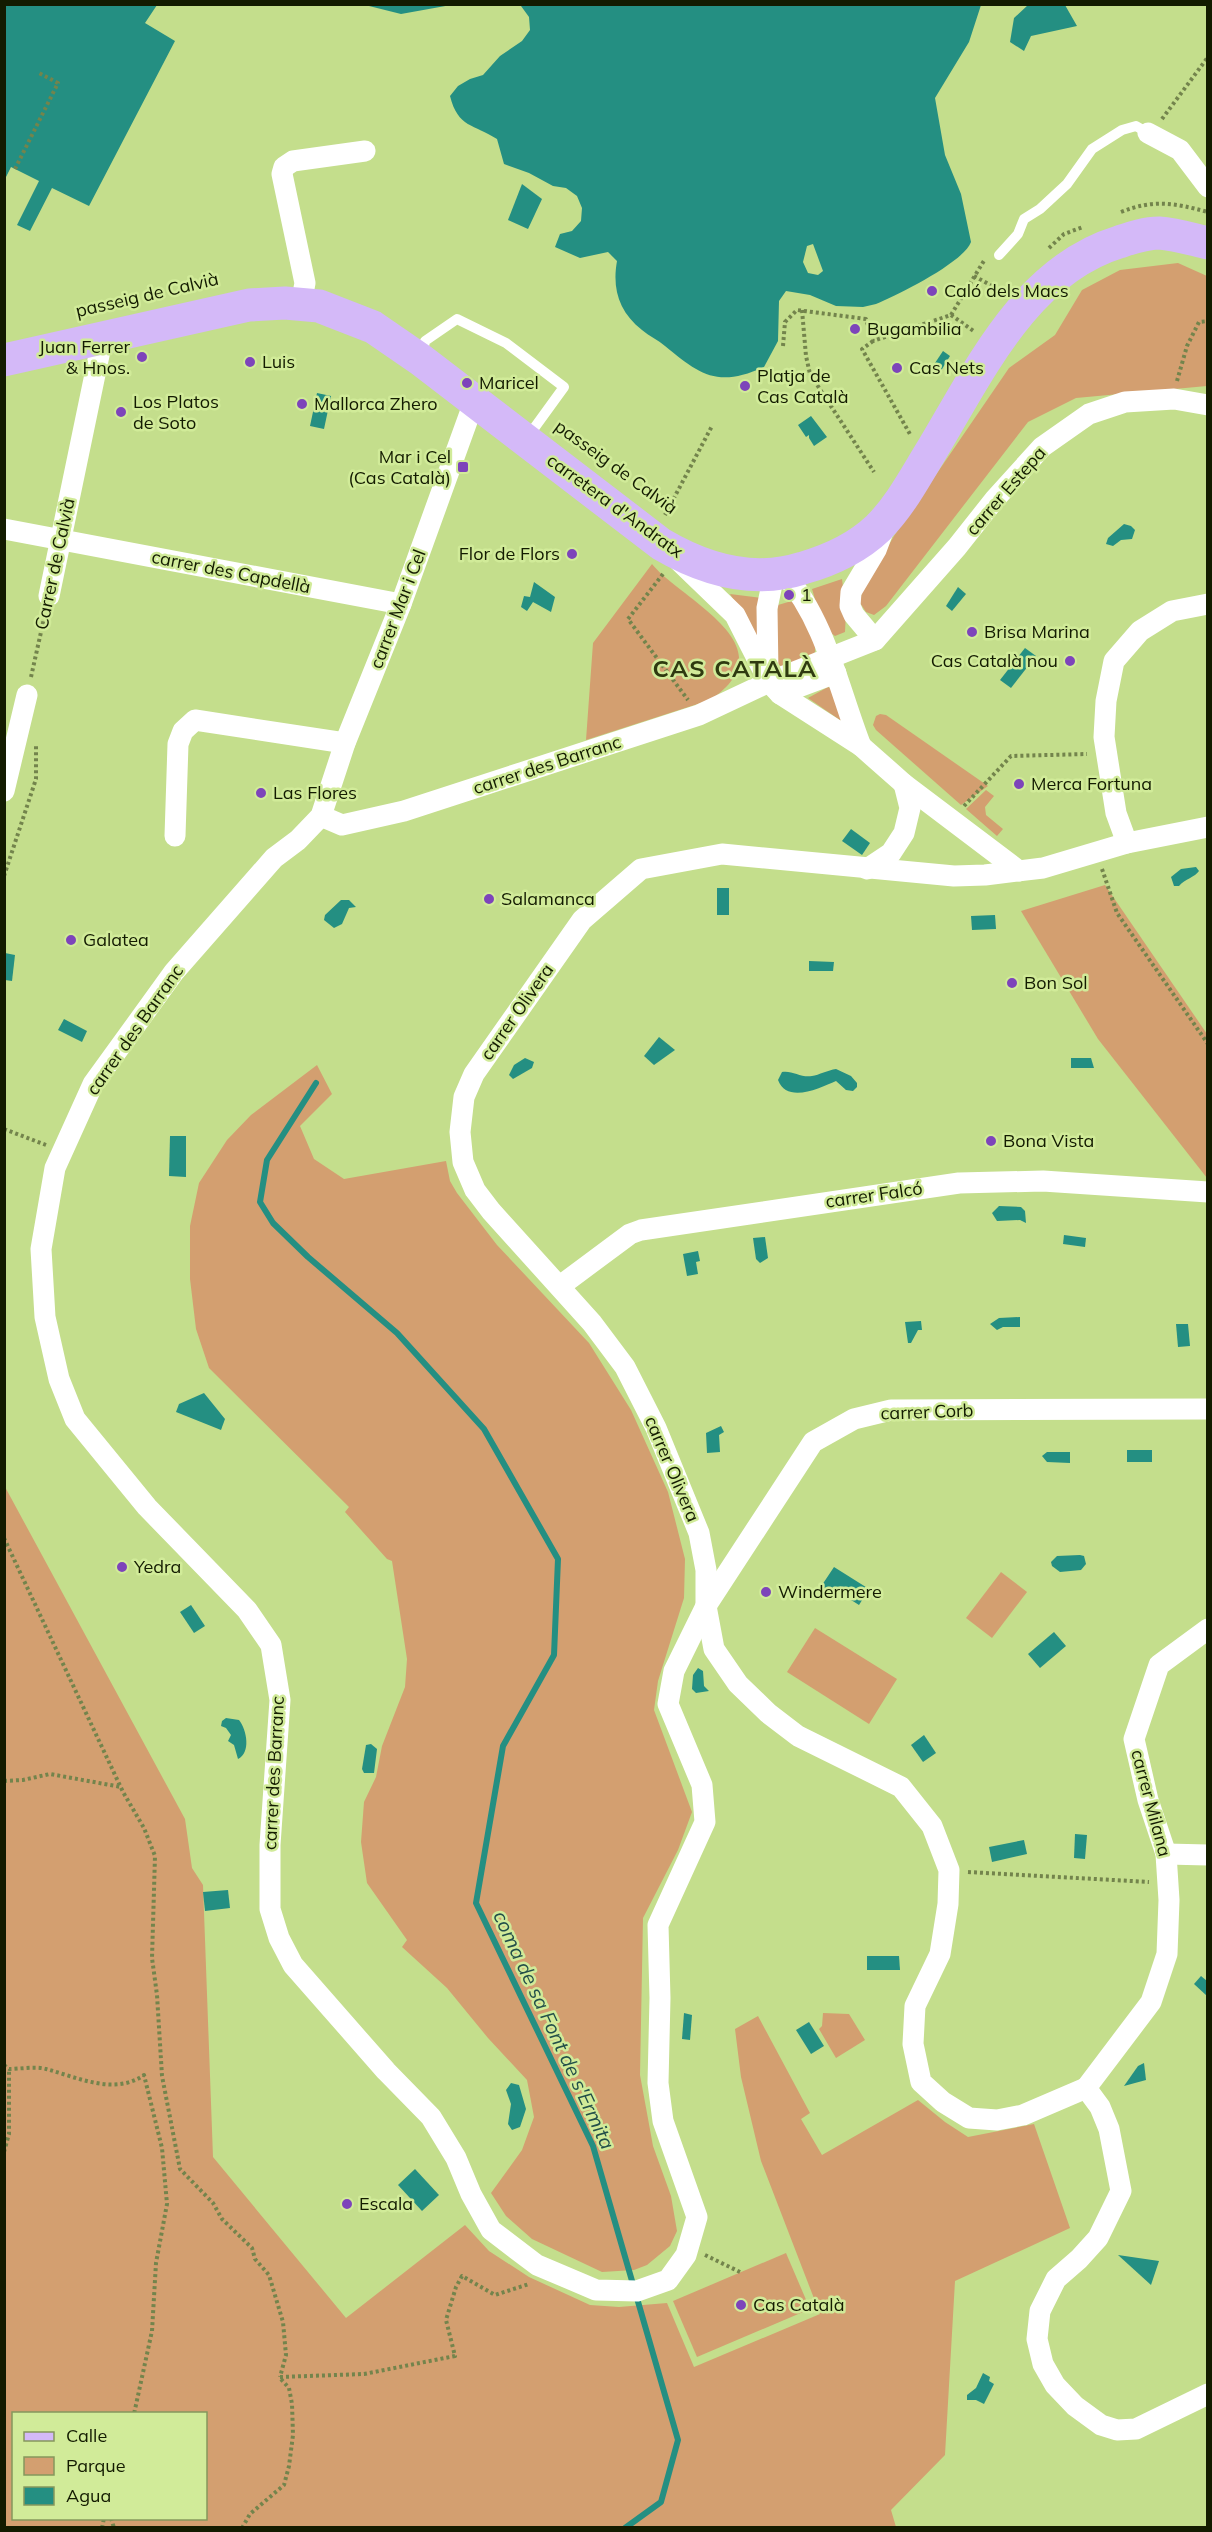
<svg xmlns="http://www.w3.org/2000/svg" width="1212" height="2532" viewBox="0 0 1212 2532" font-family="Mulish,sans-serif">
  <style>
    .green { fill: #d39f70; fill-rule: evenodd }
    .water { fill: #248f82; fill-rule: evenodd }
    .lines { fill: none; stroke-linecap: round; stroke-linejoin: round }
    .stream { stroke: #248f82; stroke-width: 6 }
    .path { stroke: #73844c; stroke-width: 4; stroke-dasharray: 3 3; stroke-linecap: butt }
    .lane { stroke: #fff; stroke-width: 10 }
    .street { stroke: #fff; stroke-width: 21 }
    .primary { stroke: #d4b9f8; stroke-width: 33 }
    .poi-dot { fill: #7d44ba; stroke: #d1eb99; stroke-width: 2 }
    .labels { text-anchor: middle; stroke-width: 5; stroke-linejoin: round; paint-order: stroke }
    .poi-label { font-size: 18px; fill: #131b00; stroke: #d1eb99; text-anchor: start }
    .street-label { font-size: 18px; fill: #131b00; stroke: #d1eb99 }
    .water-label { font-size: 20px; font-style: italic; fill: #234f49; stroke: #d1eb99 }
    .district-label { font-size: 24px; font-weight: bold; letter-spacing: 1.5px; fill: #2f3a10; stroke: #d1eb99 }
  </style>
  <rect width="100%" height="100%" fill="#c4de8c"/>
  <g class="green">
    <path d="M 1178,263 L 1207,276 L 1207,386 L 1076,398 L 1028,422 L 886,606 L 874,615 L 866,612 L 860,603 L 862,591 L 894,536 L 1009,368 L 1055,335 L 1082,290 L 1120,270 Z"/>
    <path d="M 652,564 C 681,600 791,646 710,700 L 586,740 L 593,643 Z"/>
    <path d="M 842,579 L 846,612 L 845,632 L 835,636 C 821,626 817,605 812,589 Z"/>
    <path d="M 730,594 L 762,598 L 759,640 Z"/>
    <path d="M 795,600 L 815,645 L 815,652 L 809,659 L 782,667 C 766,656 776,622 778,605 Z"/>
    <path d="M 828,687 L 831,688 L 847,725 L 808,698 Z"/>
    <path d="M 880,714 L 886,715 L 988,786 L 961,805 L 876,730 L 873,725 L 876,716 Z"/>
    <path d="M 986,790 L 994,796 L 985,807 L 986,815 L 1003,829 L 997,836 L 966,809 Z"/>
    <path d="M 1105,885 L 1207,1034 L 1207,1178 L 1098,1039 L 1021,911 Z"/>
    <path d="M 317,1065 L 332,1094 L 300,1126 L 314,1159 L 344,1179 L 446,1161 L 450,1181 L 457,1193 L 497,1245 L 589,1343 L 631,1410 L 668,1492 L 685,1559 L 684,1598 L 658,1681 L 654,1710 L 692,1812 L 678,1850 L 643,1918 L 640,2075 L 653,2146 L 671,2196 L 677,2231 L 670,2246 L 647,2265 L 634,2270 L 602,2272 L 532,2239 L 506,2216 L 491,2193 L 522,2150 L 534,2117 L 527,2080 L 488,2038 L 447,1988 L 402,1947 L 407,1940 L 367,1883 L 361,1842 L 364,1802 L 376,1777 L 382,1746 L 405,1687 L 407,1659 L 392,1561 L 387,1559 L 345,1512 L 349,1507 L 209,1368 L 196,1329 L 190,1279 L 190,1226 L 199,1183 L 227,1140 L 251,1115 Z"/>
    <path d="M 4,1485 L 185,1819 L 192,1868 L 203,1885 L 213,2157 L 346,2318 L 465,2225 L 489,2251 L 529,2277 L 590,2305 L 619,2307 L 667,2303 L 694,2367 L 820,2314 L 761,2161 L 741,2077 L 735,2029 L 758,2016 L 810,2113 L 801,2119 L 822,2155 L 918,2100 L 945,2122 L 968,2137 L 1034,2124 L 1070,2228 L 955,2281 L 945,2455 L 891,2510 L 896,2527 L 5,2527 ZM 14,2414 L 206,2414 L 206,2518 L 14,2518 Z"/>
    <path d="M 1001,1572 L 1027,1592 L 992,1638 L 966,1618 Z"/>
    <path d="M 815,1628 L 897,1679 L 869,1724 L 787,1672 Z"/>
    <path d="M 823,2013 L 849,2014 L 865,2040 L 836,2058 L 819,2029 L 822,2026 Z"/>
    <path d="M 786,2253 L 810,2309 L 697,2357 L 673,2301 Z"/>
  </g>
  <g class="water">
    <path d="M 5,4 L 157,5 L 145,23 L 175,41 L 89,206 L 52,188 L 30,231 L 17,225 L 39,181 L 11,167 L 5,179 Z"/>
    <path d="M 365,5 L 451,5 L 401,14 Z"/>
    <path d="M 518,5 L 981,5 L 969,42 L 935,98 L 945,155 L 961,194 L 971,242 C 964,262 898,295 876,304 L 863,307 L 836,306 L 810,295 L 786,291 L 779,301 L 778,341 L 764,367 C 718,388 700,375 665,346 C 658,340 649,336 642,330 C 619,312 612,289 617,261 L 608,252 L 580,258 L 555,247 L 560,234 L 572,231 L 581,221 L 582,208 L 577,196 L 566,188 L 553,186 L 529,173 L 504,164 L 497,139 C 474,124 458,128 450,96 L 458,86 L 470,79 L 483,75 L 500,56 L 522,41 L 530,30 L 529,17 L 521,6 ZM 813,244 L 823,271 L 818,275 L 808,273 L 803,262 L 807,246 Z"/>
    <path d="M 1028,5 L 1065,5 L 1077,26 L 1031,36 L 1024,51 L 1010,42 L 1014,18 Z"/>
    <path d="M 522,184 L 542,199 L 528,229 L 508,220 Z"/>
    <path d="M 943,351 L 950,356 L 939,374 L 931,369 Z"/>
    <path d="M 317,393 L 331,396 L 324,429 L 310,426 Z"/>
    <path d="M 811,416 L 827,437 L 814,446 L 809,438 L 809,435 L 806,437 L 798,425 Z"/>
    <path d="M 1124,524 L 1131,526 L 1135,530 L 1132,539 L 1121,540 L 1113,546 L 1106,544 L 1108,538 Z"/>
    <path d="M 534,582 L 555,597 L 551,612 L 533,602 L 527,611 L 521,607 L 524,596 L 530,597 Z"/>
    <path d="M 958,587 L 966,594 L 952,611 L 946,606 Z"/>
    <path d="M 1025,648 L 1036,656 L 1011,688 L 1000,680 Z"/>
    <path d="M 851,829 L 870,843 L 862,855 L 842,841 Z"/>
    <path d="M 1196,867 L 1199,871 C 1195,877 1185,879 1179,886 L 1174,886 L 1171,877 L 1181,869 Z"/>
    <rect x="717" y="888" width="12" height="27"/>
    <path d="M 341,900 L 349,900 L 356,907 L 349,908 L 342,924 L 334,928 L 324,920 L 325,915 Z"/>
    <path d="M 995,915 L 996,929 L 972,930 L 971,916 Z"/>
    <path d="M 5,953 L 15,955 L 12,981 L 5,980 Z"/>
    <path d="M 809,961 L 834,962 L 833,971 L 809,971 Z"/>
    <path d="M 64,1019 L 87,1031 L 82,1042 L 58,1030 Z"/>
    <path d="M 659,1037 L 675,1050 L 654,1065 L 644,1056 Z"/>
    <path d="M 525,1058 L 534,1062 L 532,1068 L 513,1079 L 509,1075 L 514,1065 Z"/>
    <path d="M 1091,1058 L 1094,1068 L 1071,1068 L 1071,1058 Z"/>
    <path d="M 836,1069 L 851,1076 L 857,1083 L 857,1087 L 853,1091 L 846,1090 L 836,1081 C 820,1088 787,1104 778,1080 L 782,1072 C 792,1070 801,1078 812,1076 C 819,1075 828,1070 836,1069 Z"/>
    <path d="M 170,1136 L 186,1136 L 186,1177 L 169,1176 Z"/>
    <path d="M 999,1206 L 1021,1207 L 1025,1211 L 1026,1223 L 1020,1220 L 997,1221 L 992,1213 Z"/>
    <path d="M 1064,1235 L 1086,1238 L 1085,1247 L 1063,1244 Z"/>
    <path d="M 765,1237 L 768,1258 L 760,1263 L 756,1259 L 753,1238 Z"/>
    <path d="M 698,1251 L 700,1261 L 696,1262 L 698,1274 L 687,1276 L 683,1254 Z"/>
    <path d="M 1020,1317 L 1020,1327 L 1003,1327 L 997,1330 L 990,1324 L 999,1318 Z"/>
    <path d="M 921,1321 L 922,1330 L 918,1330 L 911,1343 L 908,1343 L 905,1322 Z"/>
    <path d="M 1176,1324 L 1188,1324 L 1190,1346 L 1178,1347 Z"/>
    <path d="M 204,1393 L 225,1419 L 221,1430 L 176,1412 L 179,1404 Z"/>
    <path d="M 721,1426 L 724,1432 L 719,1435 L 720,1452 L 707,1453 L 706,1433 Z"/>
    <rect x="1127" y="1450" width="25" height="12"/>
    <path d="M 1047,1452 L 1070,1452 L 1070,1463 L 1047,1462 L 1042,1456 Z"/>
    <path d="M 1080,1555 L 1084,1556 L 1086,1564 L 1081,1570 L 1060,1572 L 1052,1566 L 1051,1562 L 1057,1556 Z"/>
    <path d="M 834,1567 L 869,1589 L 859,1605 L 837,1591 L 834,1596 L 820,1588 Z"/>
    <path d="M 191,1605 L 205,1626 L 194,1633 L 180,1612 Z"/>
    <path d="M 1054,1632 L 1066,1646 L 1040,1668 L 1028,1654 Z"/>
    <path d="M 698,1668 L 703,1671 L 704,1686 L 709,1691 L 696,1693 L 692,1689 L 693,1675 Z"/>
    <path d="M 226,1718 L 239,1720 C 247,1730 251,1753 238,1759 L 234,1745 L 228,1741 L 231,1735 L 226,1728 L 221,1726 L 222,1721 Z"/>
    <path d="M 924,1735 L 936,1753 L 923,1762 L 911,1745 Z"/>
    <path d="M 371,1744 L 377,1749 L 374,1773 L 364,1773 L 362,1769 L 366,1745 Z"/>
    <path d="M 1075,1834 L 1087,1835 L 1085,1859 L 1074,1858 Z"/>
    <path d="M 1024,1840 L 1027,1854 L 992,1862 L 989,1847 Z"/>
    <path d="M 228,1890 L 230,1908 L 205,1911 L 203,1892 Z"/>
    <path d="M 867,1956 L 899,1956 L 900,1970 L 867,1970 Z"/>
    <path d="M 1201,1976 L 1207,1981 L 1207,1996 L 1194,1984 Z"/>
    <path d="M 684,2013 L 692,2015 L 690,2040 L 682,2039 Z"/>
    <path d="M 809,2022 L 824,2046 L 811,2054 L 796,2030 Z"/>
    <path d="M 1144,2063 L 1146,2080 L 1124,2086 L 1138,2066 Z"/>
    <path d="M 511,2083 L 519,2085 L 526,2109 L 520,2127 L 512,2130 L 508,2124 L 511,2104 L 506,2090 Z"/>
    <path d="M 415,2169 L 439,2195 L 422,2211 L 398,2185 Z"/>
    <path d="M 1118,2255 L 1159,2261 L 1151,2285 Z"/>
    <path d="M 983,2373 L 990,2377 L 989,2381 L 994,2384 L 984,2404 L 976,2400 L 967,2400 L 967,2395 L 976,2388 Z"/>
  </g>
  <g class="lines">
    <path class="stream" d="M 316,1083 L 267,1160 L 260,1202 L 273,1223 L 308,1257 L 397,1333 L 484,1429 L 558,1559 L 554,1655 L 503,1746 L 476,1903 L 593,2146 L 678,2440 L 661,2502 L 625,2528"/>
    <g class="path">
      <path d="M 1162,119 L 1208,57"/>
      <path d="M 15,169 L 58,83 L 39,73"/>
      <path d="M 1121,212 C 1154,199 1174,203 1208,212"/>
      <path d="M 1049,248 L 1064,234 L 1083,227"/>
      <path d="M 974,276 L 1005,293"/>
      <path d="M 802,310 L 806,356 L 810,374 L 874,472"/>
      <path d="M 951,315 L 975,332"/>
      <path d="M 873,341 L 862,349 L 911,436"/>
      <path d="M 783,346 L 785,322 L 797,310 L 866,319 L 873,341 L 951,315 L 985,259"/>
      <path d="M 1177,381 L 1187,346 L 1199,322 L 1208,321"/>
      <path d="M 665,515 L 712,426"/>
      <path d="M 663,574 L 628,619 L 688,700"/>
      <path d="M 31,677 L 45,614"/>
      <path d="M 964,806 L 1011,756 L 1087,754"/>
      <path d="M 1102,869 L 1117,913 L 1208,1044"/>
      <path d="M 4,876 L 36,779 L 36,746"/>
      <path d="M 4,1129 L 46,1145"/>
      <path d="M 4,1538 L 123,1792 L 144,1828 L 155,1856 L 152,1958 L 157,1995 L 162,2076 L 180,2169 L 213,2203 L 222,2219 L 252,2248 L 255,2259 L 269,2275 L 283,2322 L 286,2355 L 280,2377"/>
      <path d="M 4,1781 L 23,1780 L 50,1774 L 121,1787"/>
      <path d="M 968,1872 L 1149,1882"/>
      <path d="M 4,2065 L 9,2069 C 20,2069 35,2066 46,2069 C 77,2077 114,2096 144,2075 L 162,2148 L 167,2204 L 156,2263 L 152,2331 L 134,2414"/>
      <path d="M 4,2152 L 9,2134 L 9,2069"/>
      <path d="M 705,2255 L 740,2272"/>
      <path d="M 280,2377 L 364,2374 L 455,2356 L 446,2320 L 456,2287 L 462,2276 L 495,2295 L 529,2284"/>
      <path d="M 111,2518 L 114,2528"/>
      <path d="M 102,2528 L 104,2518"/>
      <path d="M 242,2528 L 250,2514 L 284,2485 L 289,2466 L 293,2435 L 292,2404 L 289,2388 L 280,2378"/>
    </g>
    <g class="lane">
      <path d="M 999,255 L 1018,234 L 1024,219 L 1040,209 L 1067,184 L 1092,149 L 1122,130 L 1136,126 L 1148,133"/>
      <path d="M 422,357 L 425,341 L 457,319 L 506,343 L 564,387 L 527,438"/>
    </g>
    <g class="street">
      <path d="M 1148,133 L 1180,150 L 1208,187"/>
      <path d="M 301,304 L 305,283 L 282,174 L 284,167 L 293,161 L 365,151"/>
      <path d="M 474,402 L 401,604 L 345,743 L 321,816 L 298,840 L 274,858 L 174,972 L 93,1084 L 55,1168 L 41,1249 L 45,1317 L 59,1379 L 75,1419 L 147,1507 L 247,1610 L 271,1645 L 280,1700 L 270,1845 L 270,1909 L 279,1938 L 293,1965 L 386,2071 L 431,2117 L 456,2158 L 471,2194 L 491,2230 L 537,2265 L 596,2290 L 637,2291 L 668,2280 L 686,2255 L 697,2217 L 663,2121 L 658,2083 L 660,1998 L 658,1925 L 705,1822 L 702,1785 L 668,1704 L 674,1671 L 706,1606 L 813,1442 L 854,1419 L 891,1410 L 1208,1409"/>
      <path d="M 4,529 L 401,604"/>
      <path d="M 679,561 L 735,615 L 769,682 L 780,694 L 861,746 C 839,690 825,619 784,574"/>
      <path d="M 49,596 L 103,336"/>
      <path d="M 875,640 L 854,615 L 850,606 L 851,592 L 876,550 L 885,526"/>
      <path d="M 768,673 L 767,608 L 774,575"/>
      <path d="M 780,694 L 836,673"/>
      <path d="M 861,746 L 904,784 L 1019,871"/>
      <path d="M 4,791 L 27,695"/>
      <path d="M 321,816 L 342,825 L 404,811 L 699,715 L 769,682 L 875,640 L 957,547 L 995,499 L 1042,447 L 1089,414 L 1125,402 L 1174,399 L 1208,405"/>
      <path d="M 175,836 L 178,744 L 183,731 L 195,720 L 345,743"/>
      <path d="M 1127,843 L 1116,813 L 1104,737 L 1106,701 L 1114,661 L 1140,631 L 1172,611 L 1208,604"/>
      <path d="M 867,869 L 891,853 L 904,833 L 910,808 L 904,784"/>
      <path d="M 560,1286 L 630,1234 L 641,1230 L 959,1183 L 1043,1181 L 1208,1192"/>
      <path d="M 1166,1854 L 1208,1855"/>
      <path d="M 1086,2088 L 1023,2115 L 997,2120 L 969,2118 L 943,2102 L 921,2082 L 913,2044 L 915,2006 L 940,1954 L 948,1904 L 949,1870 L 932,1826 L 901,1787 L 798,1736 L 768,1713 L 738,1684 L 714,1649 L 706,1606 L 706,1570 L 699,1533 L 656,1428 L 625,1367 L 592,1323 L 491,1211 L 475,1190 L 463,1162 L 460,1132 L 464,1097 L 474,1074 L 582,920 L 641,869 L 722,854 L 954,876 L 985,875 L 1043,868 L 1127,843 L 1208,827"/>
      <path d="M 1086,2088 L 1151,2002 L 1167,1954 L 1169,1900 L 1166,1854 L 1148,1800 L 1134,1739 L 1159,1665 L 1208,1629"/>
      <path d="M 1086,2088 L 1100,2107 L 1109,2129 L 1121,2191 L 1098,2238 L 1079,2259 L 1056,2279 L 1040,2311 L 1037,2339 L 1043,2364 L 1055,2385 L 1075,2406 L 1101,2425 L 1117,2430 L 1136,2429 L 1208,2394"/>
    </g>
    <path class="primary" d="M 4,360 L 249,305 L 285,303 L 319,306 L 373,327 L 421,360 L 661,544 C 705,570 753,584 803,568 C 831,560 857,548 878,528 C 900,506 914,479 930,453 C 978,374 1024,271 1119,242 C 1131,238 1145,233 1159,233 C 1175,234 1191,239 1208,243"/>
  </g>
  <g class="poi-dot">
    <circle cx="932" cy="291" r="6"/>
    <circle cx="855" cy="329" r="6"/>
    <circle cx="142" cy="357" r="6"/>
    <circle cx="250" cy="362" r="6"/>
    <circle cx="897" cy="368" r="6"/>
    <circle cx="467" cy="383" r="6"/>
    <circle cx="745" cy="386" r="6"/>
    <circle cx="302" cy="404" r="6"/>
    <circle cx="121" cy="412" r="6"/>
    <rect x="457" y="461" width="12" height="12" rx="3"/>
    <circle cx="572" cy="554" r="6"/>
    <circle cx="789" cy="595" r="6"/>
    <circle cx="972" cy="632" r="6"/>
    <circle cx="1070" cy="661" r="6"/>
    <circle cx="1019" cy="784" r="6"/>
    <circle cx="261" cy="793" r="6"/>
    <circle cx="489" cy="899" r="6"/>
    <circle cx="71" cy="940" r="6"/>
    <circle cx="1012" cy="983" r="6"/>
    <circle cx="991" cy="1141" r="6"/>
    <circle cx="122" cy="1567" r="6"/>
    <circle cx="766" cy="1592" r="6"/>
    <circle cx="347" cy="2204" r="6"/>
    <circle cx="741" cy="2305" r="6"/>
  </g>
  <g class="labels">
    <g class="poi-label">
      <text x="944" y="297">Caló dels Macs</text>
      <text x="867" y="335">Bugambilia</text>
      <text x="130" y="353" text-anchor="end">Juan Ferrer<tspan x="130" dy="21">&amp; Hnos.</tspan></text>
      <text x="262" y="368">Luis</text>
      <text x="909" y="374">Cas Nets</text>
      <text x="757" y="382">Platja de<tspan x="757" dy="21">Cas Català</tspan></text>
      <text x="479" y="389">Maricel</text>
      <text x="133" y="408">Los Platos<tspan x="133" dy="21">de Soto</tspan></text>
      <text x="314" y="410">Mallorca Zhero</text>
      <text x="451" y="463" text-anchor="end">Mar i Cel<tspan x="451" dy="21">(Cas Català)</tspan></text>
      <text x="560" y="560" text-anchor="end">Flor de Flors</text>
      <text x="801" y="601">1</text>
      <text x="984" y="638">Brisa Marina</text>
      <text x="1058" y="667" text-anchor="end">Cas Català nou</text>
      <text x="1031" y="790">Merca Fortuna</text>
      <text x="273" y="799">Las Flores</text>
      <text x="501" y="905">Salamanca</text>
      <text x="83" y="946">Galatea</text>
      <text x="1024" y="989">Bon Sol</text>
      <text x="1003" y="1147">Bona Vista</text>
      <text x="134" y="1573">Yedra</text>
      <text x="778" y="1598">Windermere</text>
      <text x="359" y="2210">Escala</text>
      <text x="753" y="2311">Cas Català</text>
    </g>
    <g class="street-label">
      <text transform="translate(147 295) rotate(-13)" y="6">passeig de Calvià</text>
      <text transform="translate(616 467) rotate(36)" y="6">passeig de Calvià</text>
      <text transform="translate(1006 491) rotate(-49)" y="6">carrer Estepa</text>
      <text transform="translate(615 506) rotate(36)" y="6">carretera d'Andratx</text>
      <text transform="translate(55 564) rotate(-78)" y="6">Carrer de Calvià</text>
      <text transform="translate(231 572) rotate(11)" y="6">carrer des Capdellà</text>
      <text transform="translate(398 609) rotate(-69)" y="6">carrer Mar i Cel</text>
      <text transform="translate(547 765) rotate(-18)" y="6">carrer des Barranc</text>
      <text transform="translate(517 1012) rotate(-55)" y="6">carrer Olivera</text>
      <text transform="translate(135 1030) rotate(-55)" y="6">carrer des Barranc</text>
      <text transform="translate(874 1195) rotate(-8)" y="6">carrer Falcó</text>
      <text transform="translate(927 1412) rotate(-2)" y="6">carrer Corb</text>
      <text transform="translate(672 1469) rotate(67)" y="6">carrer Olivera</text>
      <text transform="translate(274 1773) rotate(-87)" y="6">carrer des Barranc</text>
      <text transform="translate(1151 1803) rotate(75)" y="6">carrer Milana</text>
    </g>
    <g class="water-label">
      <text transform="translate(554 2030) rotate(65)" y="7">coma de sa Font de s'Ermita</text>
    </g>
    <g class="district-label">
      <text x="735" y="677">CAS CATALÀ</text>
    </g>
  </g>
  <rect width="1212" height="2532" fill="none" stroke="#131b00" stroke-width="12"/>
  <rect x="12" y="2412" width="195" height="108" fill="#d1eb99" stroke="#85985c" stroke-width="1.5"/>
  <rect x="24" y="2432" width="30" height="9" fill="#d4b9f8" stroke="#85985c" stroke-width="1.5"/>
  <text x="66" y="2442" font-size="18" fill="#131b00">Calle</text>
  <rect x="24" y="2457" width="30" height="18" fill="#d39f70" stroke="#85985c" stroke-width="1.5"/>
  <text x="66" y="2472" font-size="18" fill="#131b00">Parque</text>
  <rect x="24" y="2487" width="30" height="18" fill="#248f82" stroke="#85985c" stroke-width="1.5"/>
  <text x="66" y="2502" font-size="18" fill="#131b00">Agua</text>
</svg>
